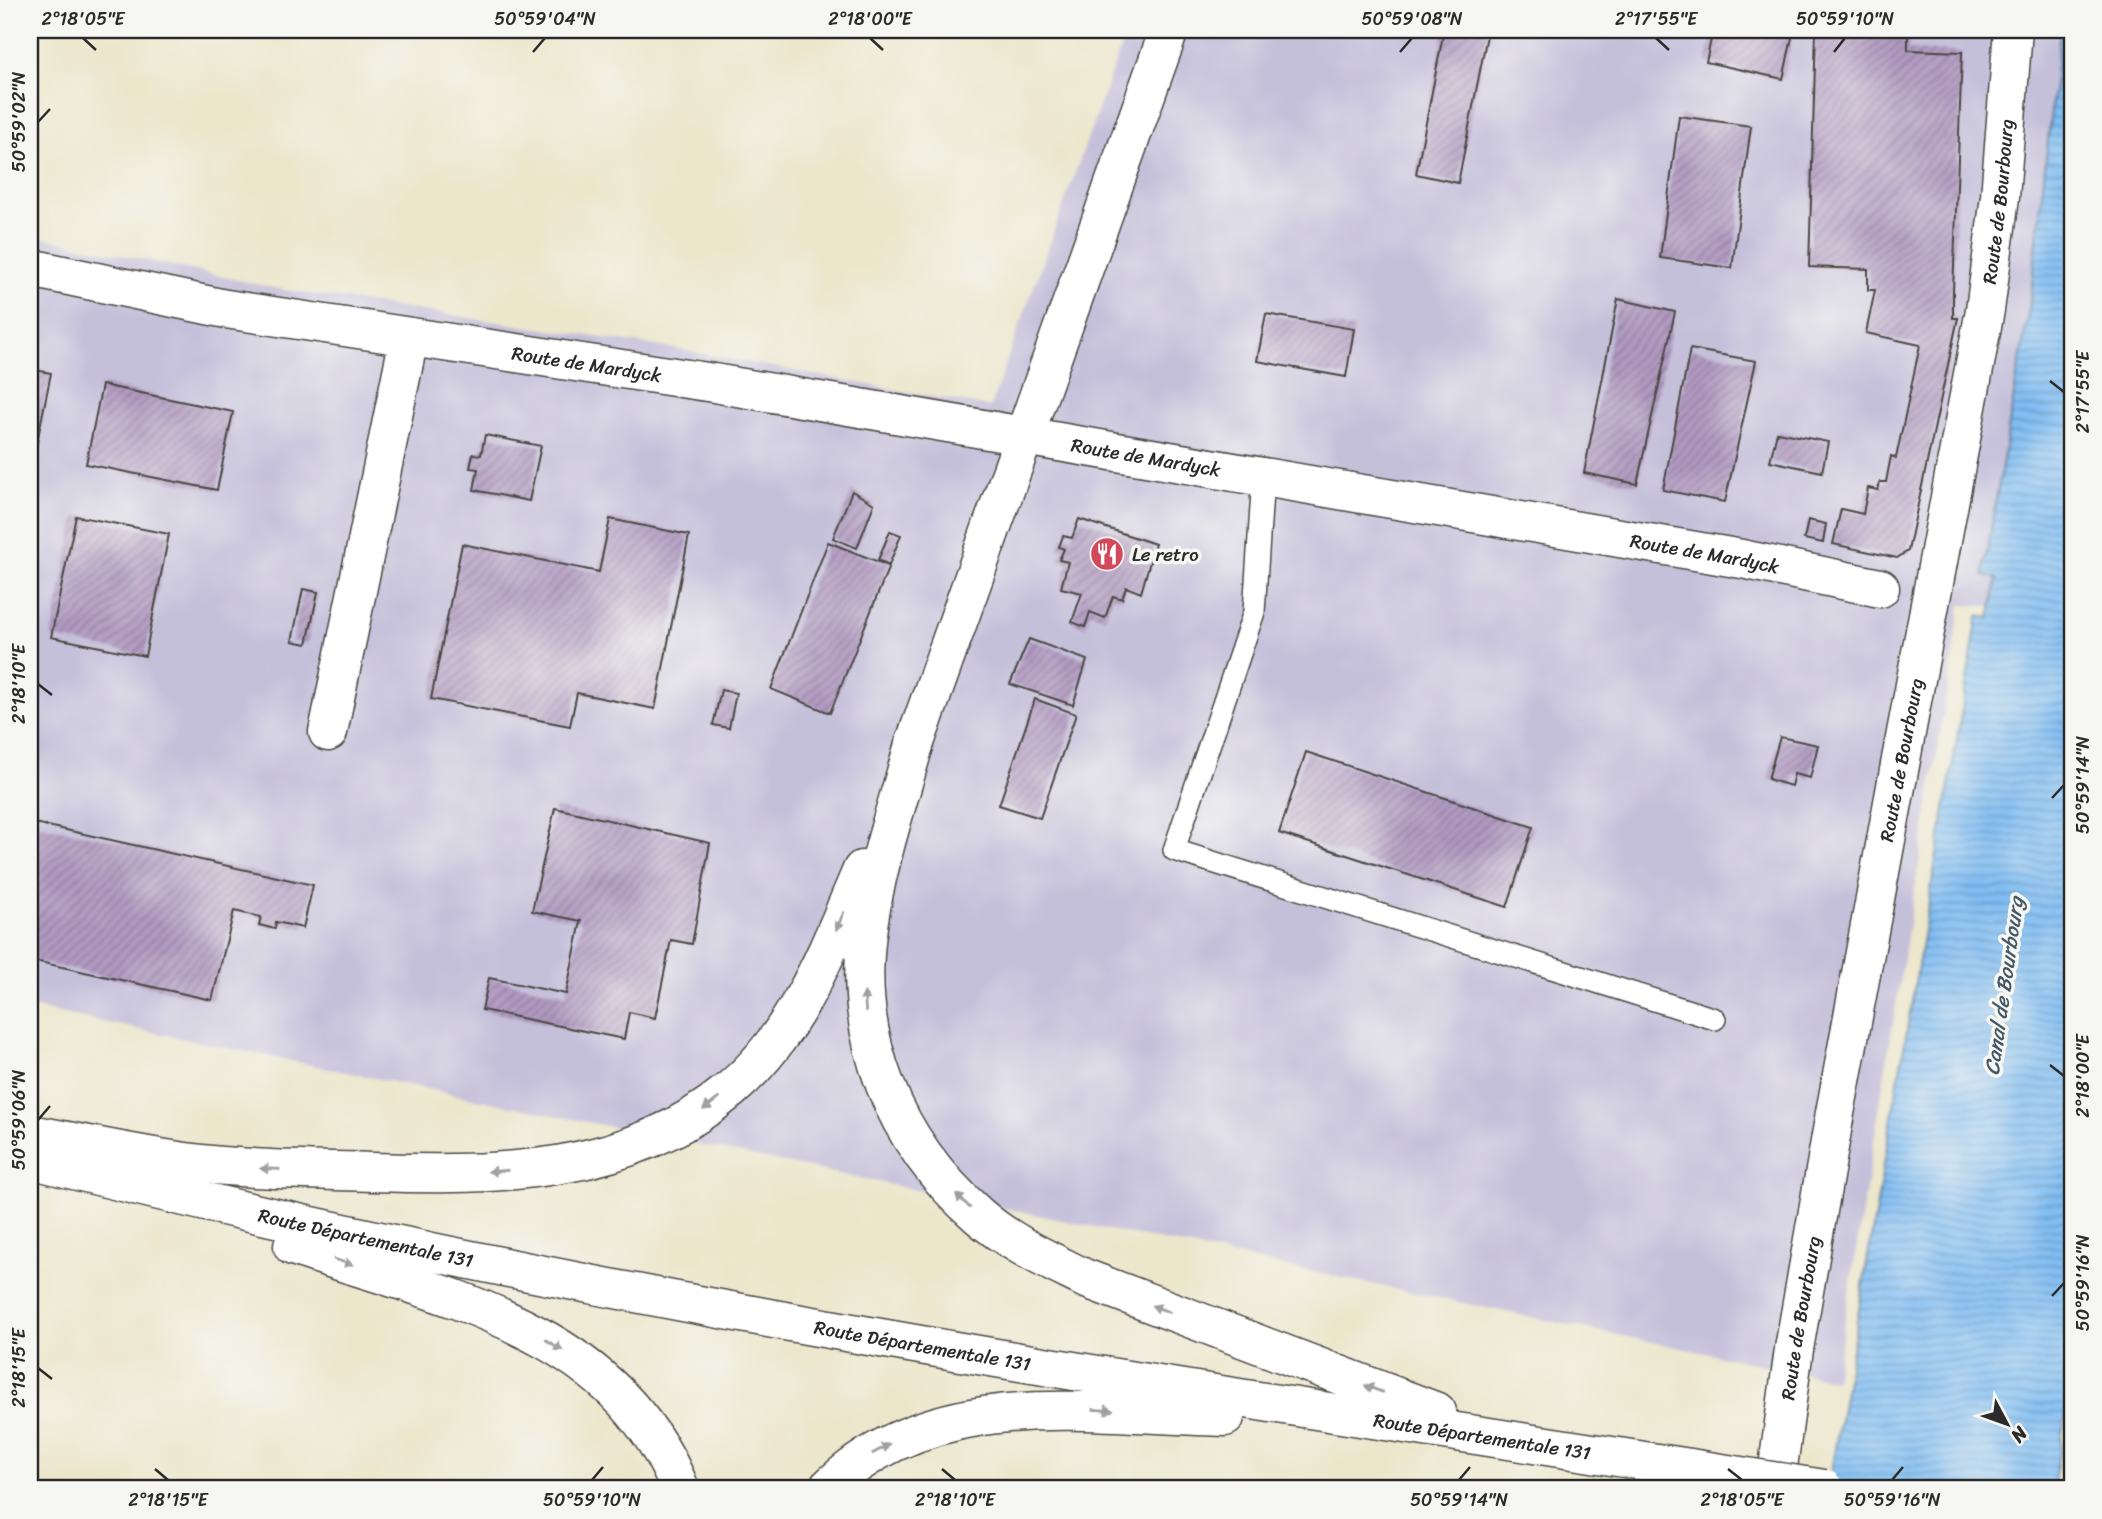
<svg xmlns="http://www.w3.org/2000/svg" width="2102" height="1519" viewBox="0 0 2102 1519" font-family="Sriracha,sans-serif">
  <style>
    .industrial { fill: #c5c0da }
    .water { fill: url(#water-rules); stroke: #56748f; stroke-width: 2 }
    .building { fill: url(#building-hatch) }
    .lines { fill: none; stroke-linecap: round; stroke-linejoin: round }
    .service-casing { stroke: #484743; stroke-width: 24 }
    .minor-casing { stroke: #484743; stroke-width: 41 }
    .tertiary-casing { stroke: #484743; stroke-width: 41 }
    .secondary-casing { stroke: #484743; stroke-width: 41 }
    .service { stroke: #fff; stroke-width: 21 }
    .minor { stroke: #fff; stroke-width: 38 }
    .tertiary { stroke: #fff; stroke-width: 38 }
    .secondary { stroke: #fff; stroke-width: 38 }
    .secondary-bridge-casing { stroke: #484743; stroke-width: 41; stroke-linecap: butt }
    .secondary-bridge { stroke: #fff; stroke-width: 38 }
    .oneway { fill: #a0a0a0 }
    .ticks { fill: none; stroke: #2b2b2b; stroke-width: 2.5 }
    .labels { text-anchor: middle; stroke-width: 7; stroke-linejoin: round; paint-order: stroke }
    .street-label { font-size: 19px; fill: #2b2b2b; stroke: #f6f6f2 }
    .poi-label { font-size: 19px; fill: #2b2b2b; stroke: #f6f6f2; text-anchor: start }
    .water-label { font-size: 21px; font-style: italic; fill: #445767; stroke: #f6f6f2 }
    .neatline { fill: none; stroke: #2b2b2b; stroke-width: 2.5 }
    .ticks-label { font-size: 18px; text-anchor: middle; fill: #2b2b2b }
  </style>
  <defs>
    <pattern id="water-rules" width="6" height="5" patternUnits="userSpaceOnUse" patternTransform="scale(1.75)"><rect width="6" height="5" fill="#80bdf3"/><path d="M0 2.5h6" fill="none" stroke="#699ac5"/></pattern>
    <pattern id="building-hatch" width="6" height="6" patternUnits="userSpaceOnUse" patternTransform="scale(1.75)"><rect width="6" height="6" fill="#b19ac1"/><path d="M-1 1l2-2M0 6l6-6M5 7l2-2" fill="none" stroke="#907e9d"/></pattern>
  </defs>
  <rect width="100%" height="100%" fill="#f6f6f2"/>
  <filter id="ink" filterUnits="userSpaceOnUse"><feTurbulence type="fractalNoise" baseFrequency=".0143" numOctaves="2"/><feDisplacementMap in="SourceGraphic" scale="14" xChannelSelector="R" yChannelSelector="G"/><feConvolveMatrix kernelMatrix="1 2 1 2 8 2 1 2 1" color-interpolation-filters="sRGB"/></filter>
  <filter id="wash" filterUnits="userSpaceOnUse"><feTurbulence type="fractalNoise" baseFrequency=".00686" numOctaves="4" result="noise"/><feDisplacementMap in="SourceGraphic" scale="28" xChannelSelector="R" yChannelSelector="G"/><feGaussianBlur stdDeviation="1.57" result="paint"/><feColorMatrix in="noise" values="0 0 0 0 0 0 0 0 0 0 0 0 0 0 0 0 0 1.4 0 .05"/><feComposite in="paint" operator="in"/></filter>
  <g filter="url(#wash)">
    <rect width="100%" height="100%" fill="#ece6cb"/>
    <path class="industrial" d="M 1127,30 L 2072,30 L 2072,609 L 1961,605 L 1835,1380 L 30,1007 L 30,235 L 284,290 L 676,349 L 990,407 Z"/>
    <path class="water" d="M 2060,30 L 2072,30 L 2072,1379 L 2053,1489 L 1828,1489 L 1978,616 L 1990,618 L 1997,579 L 1983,575 L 2030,303 Z"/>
    <g id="blocks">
      <g class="building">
        <path d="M 1444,30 L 1488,30 L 1458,183 L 1416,174 Z"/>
        <path d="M 1713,30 L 1776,30 L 1793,33 L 1783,79 L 1706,62 Z"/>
        <path d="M 1816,30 L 1908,30 L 1908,50 L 1962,52 L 1953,292 L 1953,318 L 1958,318 L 1908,551 L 1897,558 L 1833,544 L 1841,509 L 1863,514 L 1868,488 L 1878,490 L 1880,482 L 1886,482 L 1891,456 L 1896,458 L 1920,345 L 1866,333 L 1875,290 L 1868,290 L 1868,269 L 1809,267 Z"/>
        <path d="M 1679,116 L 1751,126 L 1732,268 L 1660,258 Z"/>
        <path d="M 1618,299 L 1675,312 L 1637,484 L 1584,473 Z"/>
        <path d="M 1266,314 L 1354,329 L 1346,377 L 1257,361 Z"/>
        <path d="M 1690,349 L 1756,361 L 1725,502 L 1663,490 Z"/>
        <path d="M 30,369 L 51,373 L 31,472 L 30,472 Z"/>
        <path d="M 102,385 L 233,412 L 217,490 L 86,464 Z"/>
        <path d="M 1777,432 L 1828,442 L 1822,472 L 1770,461 Z"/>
        <path d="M 485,435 L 541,446 L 529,501 L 474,490 L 478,469 L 470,468 L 473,454 L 481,455 Z"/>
        <path d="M 852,491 L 874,504 L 857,548 L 833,538 Z"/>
        <path d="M 76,516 L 169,534 L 145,656 L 51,637 Z"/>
        <path d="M 610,519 L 689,535 L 655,709 L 577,693 L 570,726 L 431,699 L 462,544 L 599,572 Z"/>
        <path d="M 1079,519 L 1155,544 L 1141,593 L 1126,587 L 1122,599 L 1113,596 L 1105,618 L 1090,612 L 1085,627 L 1072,622 L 1082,593 L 1061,588 L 1068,562 L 1059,560 L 1064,549 L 1059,547 L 1063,536 L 1072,538 Z"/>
        <path d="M 1808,520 L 1826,524 L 1823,543 L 1804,539 Z"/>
        <path d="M 890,531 L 901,535 L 889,565 L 878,560 Z"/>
        <path d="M 828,542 L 889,566 L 830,713 L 771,689 Z"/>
        <path d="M 303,589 L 318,592 L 307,644 L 292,641 Z"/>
        <path d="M 1029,639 L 1087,660 L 1073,705 L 1010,684 Z"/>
        <path d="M 721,690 L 736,693 L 729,728 L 713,725 Z"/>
        <path d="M 1035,699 L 1076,714 L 1040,818 L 999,805 Z"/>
        <path d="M 1780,737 L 1818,745 L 1810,778 L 1794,774 L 1791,786 L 1768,779 Z"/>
        <path d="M 1306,752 L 1533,827 L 1507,907 L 1279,833 Z"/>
        <path d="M 555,808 L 710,843 L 692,944 L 671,940 L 655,1018 L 629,1012 L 624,1039 L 482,1010 L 489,978 L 566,994 L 581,921 L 532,911 Z"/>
        <path d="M 30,822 L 313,885 L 303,928 L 276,922 L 275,929 L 259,925 L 261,917 L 234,911 L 212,1000 L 30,960 Z"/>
      </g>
    </g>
  </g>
  <g filter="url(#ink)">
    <use href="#blocks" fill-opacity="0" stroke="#484743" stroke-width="2"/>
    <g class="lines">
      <g class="service-casing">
        <path id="service" d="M 1263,477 L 1254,612 L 1174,850 L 1715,1019"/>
      </g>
      <g class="minor-casing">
        <g id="minor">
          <path id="s1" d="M 30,268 L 226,309 L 714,383 L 1742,559 L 1880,588"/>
          <path d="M 328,732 L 409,338"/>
        </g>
      </g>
      <g class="tertiary-casing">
        <path id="tertiary" d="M 914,745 L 1169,30"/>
      </g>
      <g class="secondary-casing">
        <g id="secondary">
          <path d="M 914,745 C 897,805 877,864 868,926 C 851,1038 894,1142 979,1216 C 1010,1243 1048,1260 1084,1278 L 1437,1412"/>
          <path d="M 30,1134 C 82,1143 134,1155 186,1162 C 248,1170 310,1170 372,1172 C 497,1176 629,1175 730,1090 C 798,1033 828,949 862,870"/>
          <path id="s2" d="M 30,1159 C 578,1299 1137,1383 1696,1469"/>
          <path d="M 293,1246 C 440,1296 615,1326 680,1489"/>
          <path d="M 827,1489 C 934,1384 1090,1414 1225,1417"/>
          <path id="s3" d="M 1775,1489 L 1794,1349 L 1835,1113 L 1985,310 L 2000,197 L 2013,30"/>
        </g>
      </g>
      <use href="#service" class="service"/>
      <use href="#minor" class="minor"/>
      <use href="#tertiary" class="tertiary"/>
      <use href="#secondary" class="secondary"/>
      <g class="secondary-bridge-casing">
        <path id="secondary-bridge" d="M 1696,1469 L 1824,1489"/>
      </g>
      <use href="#secondary-bridge" class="secondary-bridge"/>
    </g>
    <defs><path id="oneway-solid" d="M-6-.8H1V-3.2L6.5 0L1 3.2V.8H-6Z" transform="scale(1.75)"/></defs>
    <g class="oneway">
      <use href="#oneway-solid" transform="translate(840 921) rotate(113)"/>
      <use href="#oneway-solid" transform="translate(865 1002) rotate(-94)"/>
      <use href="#oneway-solid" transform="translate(711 1104) rotate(143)"/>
      <use href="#oneway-solid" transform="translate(270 1169) rotate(-178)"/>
      <use href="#oneway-solid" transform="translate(498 1171) rotate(176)"/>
      <use href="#oneway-solid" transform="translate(963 1201) rotate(-136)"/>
      <use href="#oneway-solid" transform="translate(343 1262) rotate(17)"/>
      <use href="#oneway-solid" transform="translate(1161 1309) rotate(-159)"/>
      <use href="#oneway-solid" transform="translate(554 1345) rotate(32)"/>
      <use href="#oneway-solid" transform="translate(1374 1389) rotate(-160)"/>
      <use href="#oneway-solid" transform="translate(1103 1410) rotate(3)"/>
      <use href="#oneway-solid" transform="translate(881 1449) rotate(-29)"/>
    </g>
  </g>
  <path class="ticks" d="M 83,38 L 96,50M 870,38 L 883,50M 1656,38 L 1669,50M 533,52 L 545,38M 1400,52 L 1412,38M 1834,52 L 1845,38M 38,122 L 50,109M 2050,381 L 2064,392M 38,684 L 52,695M 2052,798 L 2064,785M 2050,1065 L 2064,1076M 38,1120 L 50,1106M 2052,1296 L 2064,1283M 38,1368 L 52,1379M 155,1469 L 168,1480M 942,1469 L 955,1480M 1728,1469 L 1742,1480M 592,1480 L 603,1467M 1459,1480 L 1470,1467M 1892,1480 L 1903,1467"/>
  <defs>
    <g id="restaurant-disc" transform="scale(1.75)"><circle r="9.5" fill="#d1495b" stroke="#f6f6f2"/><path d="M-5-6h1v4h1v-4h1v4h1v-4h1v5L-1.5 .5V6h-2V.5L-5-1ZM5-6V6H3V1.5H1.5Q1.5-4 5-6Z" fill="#fff"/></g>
  </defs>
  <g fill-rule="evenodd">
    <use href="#restaurant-disc" x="1107" y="554"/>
  </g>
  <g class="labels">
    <g class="street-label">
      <text dy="7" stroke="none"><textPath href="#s3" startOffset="1307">Route de Bourbourg</textPath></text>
      <text dy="7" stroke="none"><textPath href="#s1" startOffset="565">Route de Mardyck</textPath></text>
      <text dy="7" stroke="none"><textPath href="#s1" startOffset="1132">Route de Mardyck</textPath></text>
      <text dy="7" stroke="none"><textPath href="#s1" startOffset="1699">Route de Mardyck</textPath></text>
      <text dy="7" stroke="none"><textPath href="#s3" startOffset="740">Route de Bourbourg</textPath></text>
      <text dy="7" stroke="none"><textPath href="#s2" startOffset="345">Route Départementale 131</textPath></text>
      <text dy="7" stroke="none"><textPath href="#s3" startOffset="173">Route de Bourbourg</textPath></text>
      <text dy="7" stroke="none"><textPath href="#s2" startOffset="912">Route Départementale 131</textPath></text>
      <text dy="7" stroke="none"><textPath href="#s2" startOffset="1479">Route Départementale 131</textPath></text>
    </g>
    <g class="poi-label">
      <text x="1132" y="561">Le retro</text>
    </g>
    <g class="water-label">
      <text transform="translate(2004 986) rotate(-82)" y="7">Canal de Bourbourg</text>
    </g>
  </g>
  <rect width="2102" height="1519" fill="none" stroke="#f6f6f2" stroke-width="77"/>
  <g transform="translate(2007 1424) rotate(131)" stroke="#f6f6f2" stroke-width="5" paint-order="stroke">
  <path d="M0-5L12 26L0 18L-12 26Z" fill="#2b2b2b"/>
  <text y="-10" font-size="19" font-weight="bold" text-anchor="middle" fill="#2b2b2b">N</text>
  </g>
  <rect x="38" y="38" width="2026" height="1442" class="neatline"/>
  <g class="ticks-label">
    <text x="83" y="25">2°18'05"E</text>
    <text x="545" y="25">50°59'04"N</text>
    <text x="870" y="25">2°18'00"E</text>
    <text x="1412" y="25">50°59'08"N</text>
    <text x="1656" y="25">2°17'55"E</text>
    <text x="1845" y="25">50°59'10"N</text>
    <text transform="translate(19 122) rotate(-90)" y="6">50°59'02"N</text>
    <text transform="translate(2083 392) rotate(-90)" y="6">2°17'55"E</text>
    <text transform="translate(19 684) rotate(-90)" y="6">2°18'10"E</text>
    <text transform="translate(2083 785) rotate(-90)" y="6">50°59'14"N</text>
    <text transform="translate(2083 1076) rotate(-90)" y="6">2°18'00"E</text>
    <text transform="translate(19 1120) rotate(-90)" y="6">50°59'06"N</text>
    <text transform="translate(2083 1283) rotate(-90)" y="6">50°59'16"N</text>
    <text transform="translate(19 1368) rotate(-90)" y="6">2°18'15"E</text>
    <text x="168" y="1506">2°18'15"E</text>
    <text x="592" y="1506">50°59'10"N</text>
    <text x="955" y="1506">2°18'10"E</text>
    <text x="1459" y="1506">50°59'14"N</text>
    <text x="1742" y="1506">2°18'05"E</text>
    <text x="1892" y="1506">50°59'16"N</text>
  </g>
</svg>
